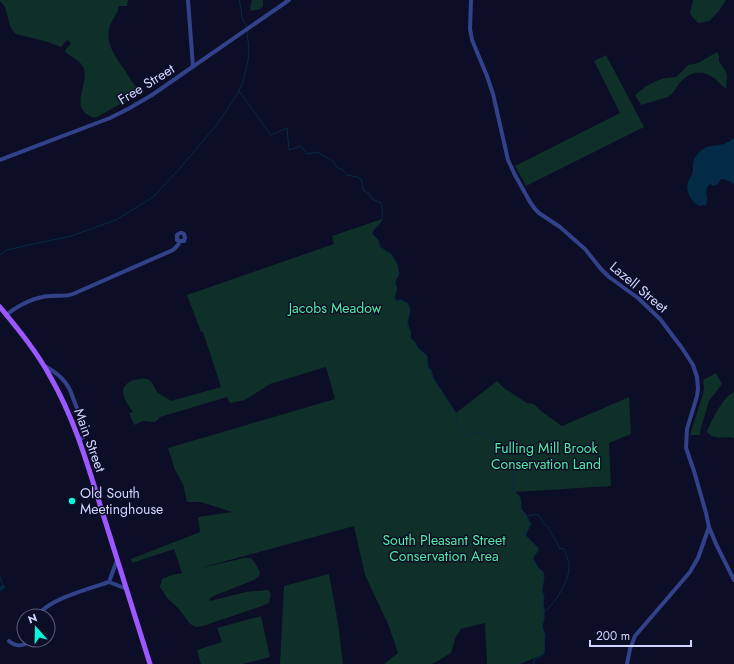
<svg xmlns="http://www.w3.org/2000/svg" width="734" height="664" viewBox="0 0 734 664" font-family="Jost,sans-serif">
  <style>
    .green { fill: #0e3028 }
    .water { fill: #042b46 }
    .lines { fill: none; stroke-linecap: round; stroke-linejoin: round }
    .stream { stroke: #042b46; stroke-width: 1 }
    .canal { stroke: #042b46; stroke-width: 3.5 }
    .minor { stroke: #32428a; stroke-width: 4 }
    .major { stroke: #9c58ff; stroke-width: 5 }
    .poi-dot { fill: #00fcde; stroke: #0c0d26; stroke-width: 1.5 }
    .labels { text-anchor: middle; stroke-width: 3; stroke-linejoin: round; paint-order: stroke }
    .street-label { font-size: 14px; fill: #d1d5ff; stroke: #0c0d26 }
    .park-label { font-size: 14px; fill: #50eca3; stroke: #0c0d26 }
    .poi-label { font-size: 14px; fill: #d1d5ff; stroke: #0c0d26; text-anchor: start }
  </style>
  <rect width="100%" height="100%" fill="#0c0d26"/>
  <g class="green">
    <path d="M 0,0 L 128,0 L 127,6 L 119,6 C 118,8 118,12 116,14 C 114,19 110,23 109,29 C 106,44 116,58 124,69 C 129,76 132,84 139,89 L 140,92 L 133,97 L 99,116 L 95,118 C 67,109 89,86 84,69 C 82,61 71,57 65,52 L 66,49 L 71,44 L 70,42 L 68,40 L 66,41 L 61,47 L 48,42 L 16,34 L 13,31 L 10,26 L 5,7 L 0,1 Z"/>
    <path d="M 252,0 L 263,0 L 263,6 L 260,9 L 251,11 L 250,7 Z"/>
    <path d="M 693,0 L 726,0 L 718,12 L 709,21 L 700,23 L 698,23 L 692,16 L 690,13 Z"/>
    <path d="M 717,52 L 719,56 L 719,61 L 726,72 L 727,76 L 726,89 C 721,85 718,81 714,78 C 700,68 688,72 678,85 C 675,89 673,94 668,97 L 641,105 L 635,95 L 645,87 L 656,81 L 665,78 L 676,77 L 688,65 L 698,63 Z"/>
    <path d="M 606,55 L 644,127 L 526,186 L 515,166 L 620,113 L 594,61 Z"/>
    <path d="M 382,219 C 381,225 373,227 372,234 L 378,240 L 380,247 L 391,254 L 397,264 L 399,274 L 395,282 C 395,284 396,285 397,287 C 398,293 392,295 397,301 L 401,300 L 408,304 L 410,312 L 407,323 L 411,332 L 410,338 L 414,341 L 418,348 L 427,356 L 427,366 L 431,370 L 433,378 L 456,413 L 497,381 L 504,388 L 527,403 L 534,404 L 541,411 L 562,426 L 629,397 L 631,434 L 609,443 L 611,486 L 515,492 L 519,496 L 521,501 L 521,509 L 526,514 L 529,521 L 531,523 L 526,533 L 526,536 L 538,548 L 538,550 L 533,558 L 538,568 L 543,572 L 544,577 L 542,590 L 544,597 L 543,603 L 544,608 L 544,619 L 542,626 L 545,635 L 544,654 L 520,664 L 487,664 L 485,623 L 460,629 L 460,631 L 456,636 L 451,653 C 444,657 438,661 432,664 L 384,664 L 398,653 L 388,624 L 365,575 L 354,526 L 197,569 L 244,558 L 251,558 L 255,563 L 260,572 L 259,576 L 254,580 L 216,595 L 209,599 L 210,601 L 246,592 L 268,590 L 271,594 L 269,603 L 262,606 L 203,626 L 196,627 L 190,624 L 178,608 L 167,598 L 160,587 L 162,579 L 172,575 L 182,573 L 174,549 L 132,563 L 131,559 L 200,532 L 198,517 L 232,512 L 201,502 L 187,502 L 183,484 L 175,470 L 168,448 L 335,399 L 326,367 L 270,384 L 245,400 L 230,403 L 227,397 L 160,417 C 155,425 152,421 144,421 C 141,421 137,424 134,425 L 129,413 L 133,412 C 125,401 115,386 134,380 C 138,379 143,378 147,379 C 153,381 154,389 158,393 C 162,396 168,398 171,401 L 221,387 L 203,332 L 201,332 L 187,295 L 334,244 L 332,236 Z"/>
    <path d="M 716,373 L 722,384 L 709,401 L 701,428 L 700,435 L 690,435 L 703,394 L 704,387 L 703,380 Z"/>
    <path d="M 734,392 L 734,438 C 725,435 715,442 707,432 C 711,421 723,397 734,392 Z"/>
    <path d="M 329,574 L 338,623 L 343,664 L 280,664 L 284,586 Z"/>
    <path d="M 261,616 L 270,657 L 243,664 L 201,664 L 197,650 L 222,642 L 217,628 Z"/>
  </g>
  <path class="water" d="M 734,138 L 734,184 C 730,182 726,179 721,179 L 718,184 L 714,186 L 710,184 C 702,192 710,196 706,205 L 699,206 C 691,201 685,191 688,182 C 689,179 691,177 692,174 C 693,171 693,168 693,165 C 693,158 699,151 705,148 C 710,145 715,146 720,145 C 725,144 730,141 734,138 Z"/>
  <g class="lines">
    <g class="stream">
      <path d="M 239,0 L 241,9 L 242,18 L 246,25 L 246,28"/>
      <path d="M 239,91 L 271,135 L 287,128 L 289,150 L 301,146 L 307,154 L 317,152 L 333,161 L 338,168 L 342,169 L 347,175 L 357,177 L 361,179 L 364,191 L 369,193 L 372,199 L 381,203 C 382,209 384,217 381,222 C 378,227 373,228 372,234 L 378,240 L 380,247 L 391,254 L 397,264 L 399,274 L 395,282 L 397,289 L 394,298 L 396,301 L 401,300 C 403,301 405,302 407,303 C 414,310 406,318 408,325 C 409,331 411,332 410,338 L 414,341 L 418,348 L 427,356 L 428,368 L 431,370 L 433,378 L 456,413 C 456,414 457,417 457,419 C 457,424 455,419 457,425 C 460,433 471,440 477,432 L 489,437 L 492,439 L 495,444 L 500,448 L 501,453 L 499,460 L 503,462 L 507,462 L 513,465 L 513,473 L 514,476 L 513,485 L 514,490 L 519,496 L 521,501 L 521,509 L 527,516 L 529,522 L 531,524 L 526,533 L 526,536 L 538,548 L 538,550 L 533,558 L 538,568 L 543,572 L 544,577 L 542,590 L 544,597 L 543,603 L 544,608 L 544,619 L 542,626 L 545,635 L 544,654 L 534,660 L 534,664"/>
      <path d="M 0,255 L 6,250 L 71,236 L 116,220 L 153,197 L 181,167 L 218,123 L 239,91 L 243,81 L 248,61 L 249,50 L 247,31"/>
      <path d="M 528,516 L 537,514 L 541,518 L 543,523 L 548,527 L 552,535 L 557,542 L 559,548 L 564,549 C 566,554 568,560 569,565 C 570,580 556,603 544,612"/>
      <path d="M 0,577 L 3,587"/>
    </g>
    <path class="canal" d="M 0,589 L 3,587"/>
    <g class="minor">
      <path d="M 188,0 L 193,67"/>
      <path d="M 471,0 L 470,29 L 472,40 L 487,76 L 493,94 L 508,160 L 515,175 L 530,202 L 535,209 L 539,213 L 560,227 L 585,249 L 601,269 L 609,277 L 638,298 L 660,319 L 682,348 L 693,365 L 697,377 L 698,389 L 697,396 L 687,429 L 686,448 L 694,471 L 706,513 L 709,527 L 698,558 L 690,572 L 635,636 L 630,649 L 627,664"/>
      <path d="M 0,160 L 110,118 L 128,109 L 152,95 L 289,0"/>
      <path d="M 6,315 C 19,305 34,297 50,296 C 58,295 65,297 73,294 L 173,250 L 178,245 L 180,241 L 177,240 L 177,235 C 179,233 182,232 184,234 L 185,238 L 184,241 L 180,241"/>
      <path d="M 45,366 C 55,372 64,378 70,390 L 86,432 L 85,435 L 79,441"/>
      <path d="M 709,527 L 716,544 L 734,580"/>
      <path d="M 109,582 L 127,589"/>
      <path d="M 38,616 C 46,600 91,588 109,582 L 117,560"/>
      <path d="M 9,641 C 16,647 24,647 30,640"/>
    </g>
    <path class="major" d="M 0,307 C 19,330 37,352 51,378 C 75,420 88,466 102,511 C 118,562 134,613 150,664"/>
  </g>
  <circle class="poi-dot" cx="72" cy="501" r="4"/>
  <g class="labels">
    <g class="street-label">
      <text transform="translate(146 84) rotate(-32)" y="5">Free Street</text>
      <text transform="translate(639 287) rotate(40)" y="5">Lazell Street</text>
      <text transform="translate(90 440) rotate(70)" y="5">Main Street</text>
    </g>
    <g class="park-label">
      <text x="335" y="313">Jacobs Meadow</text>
      <text x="546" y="453">Fulling Mill Brook<tspan x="546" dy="16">Conservation Land</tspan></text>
      <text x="444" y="545">South Pleasant Street<tspan x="444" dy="16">Conservation Area</tspan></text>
    </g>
    <g class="poi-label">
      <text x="80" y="498">Old South<tspan x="80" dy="16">Meetinghouse</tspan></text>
    </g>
  </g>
  <g transform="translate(36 628) rotate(340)"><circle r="19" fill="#0c0d26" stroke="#5b5d7d"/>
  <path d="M0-3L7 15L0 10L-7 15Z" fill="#00fcde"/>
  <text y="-6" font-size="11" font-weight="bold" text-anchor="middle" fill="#d1d5ff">N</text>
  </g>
  <path d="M590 640v6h101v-6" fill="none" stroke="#d1d5ff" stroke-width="2"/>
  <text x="596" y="640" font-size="12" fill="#d1d5ff" stroke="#0c0d26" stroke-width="3" paint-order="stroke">200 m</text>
</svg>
